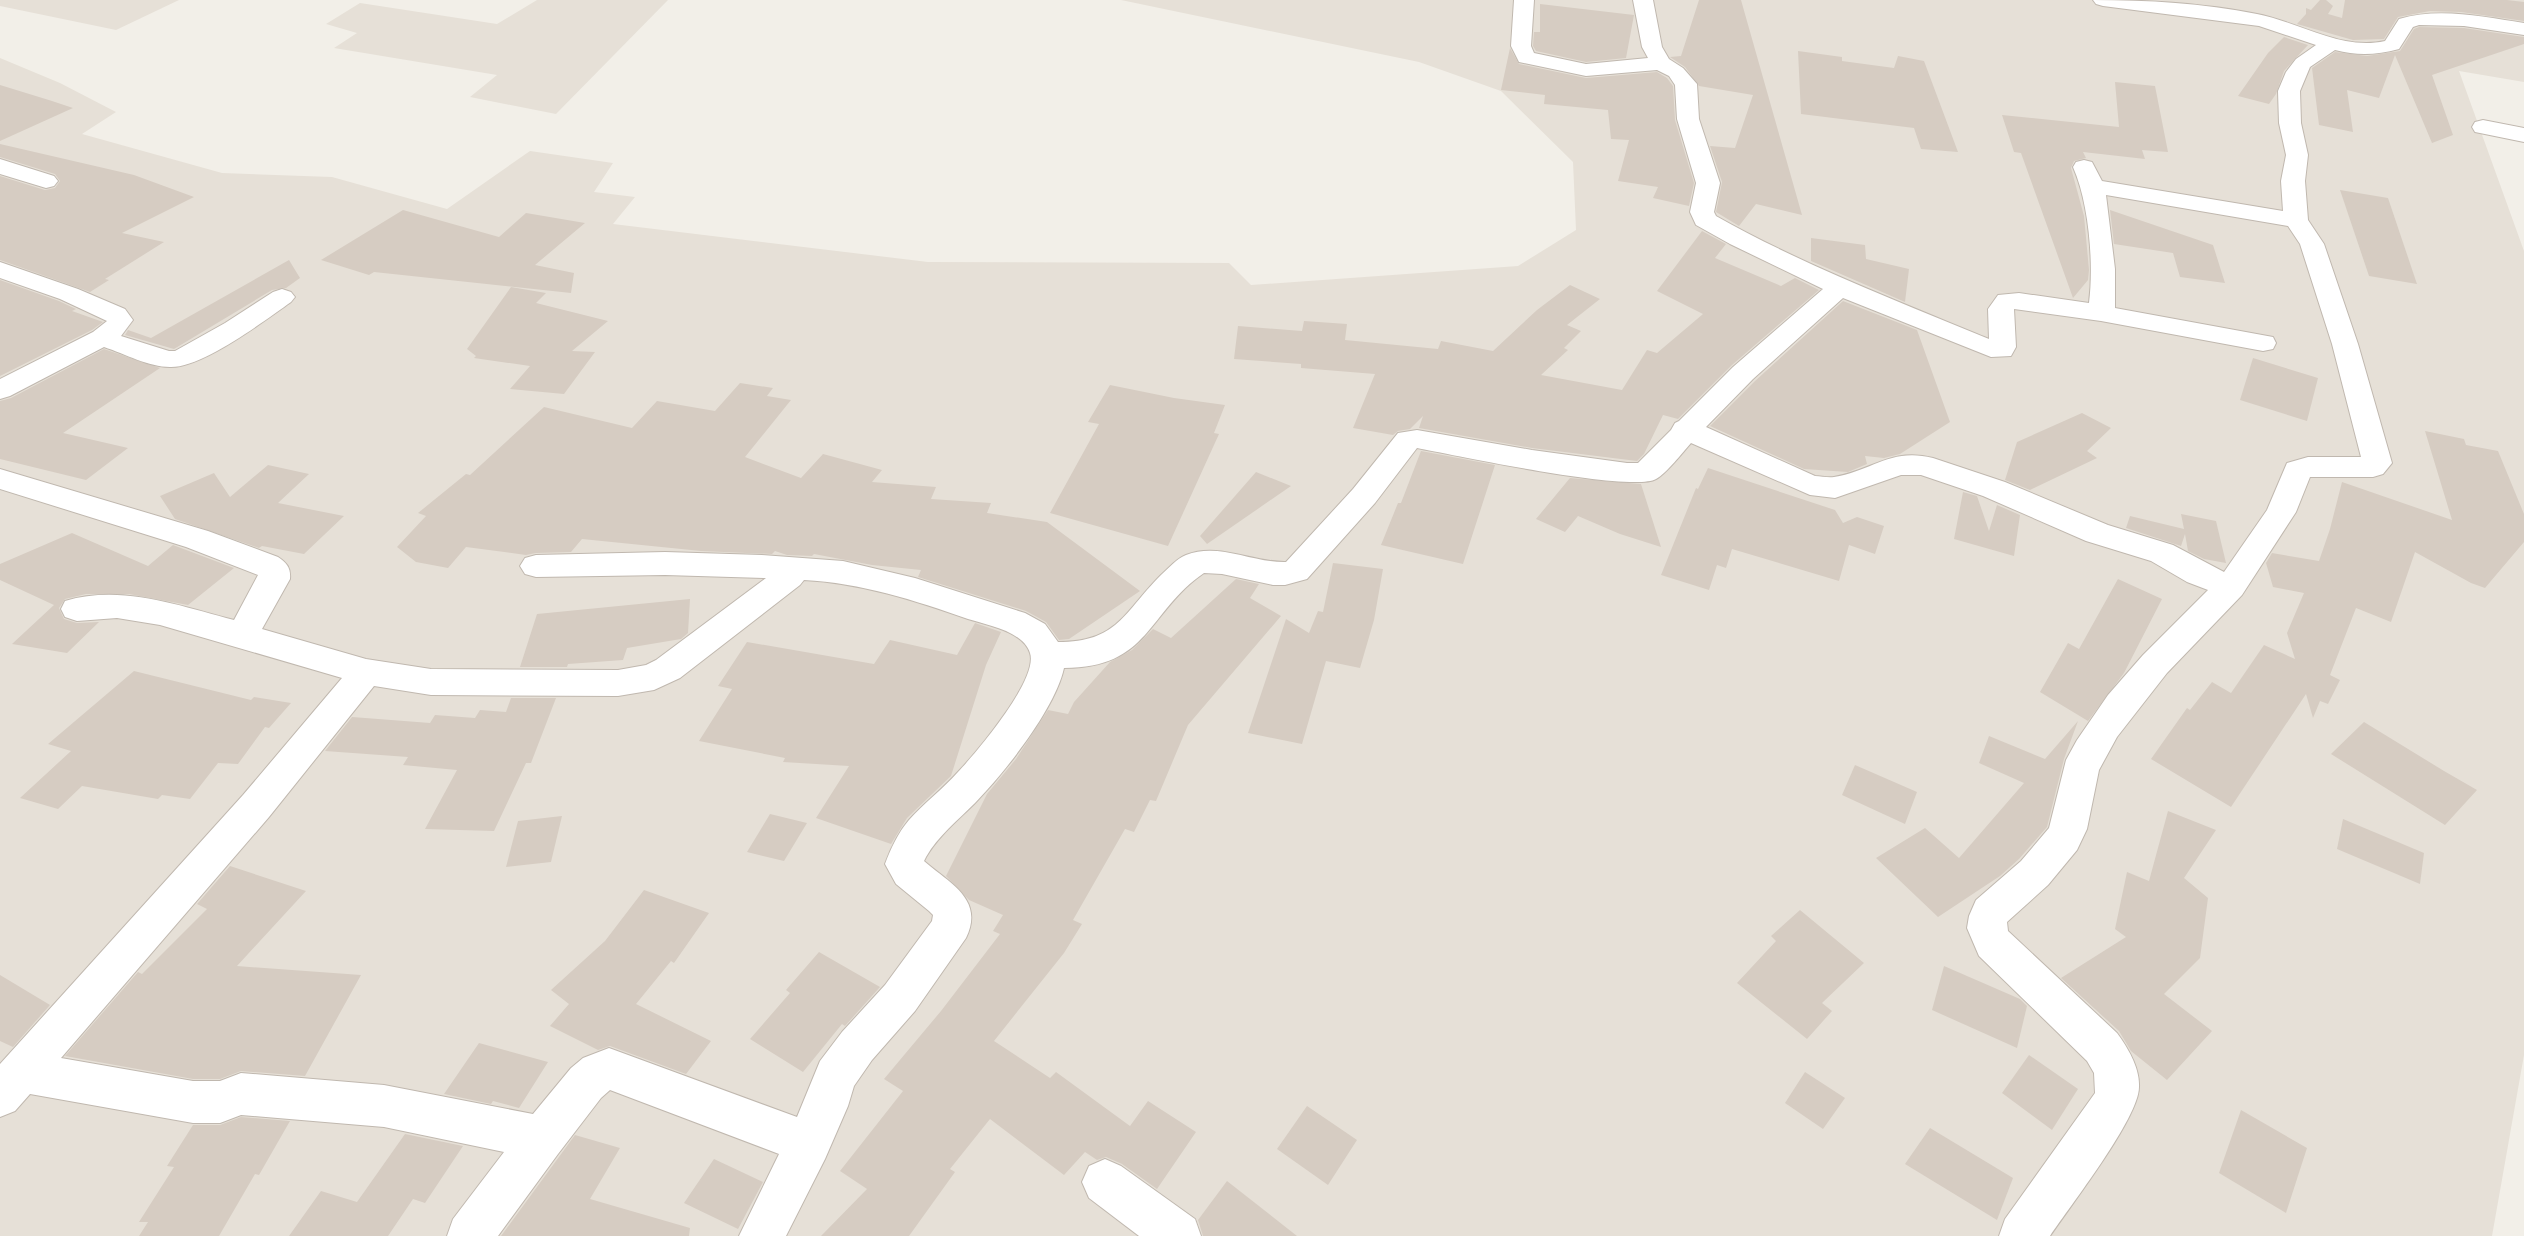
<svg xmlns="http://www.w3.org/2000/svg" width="2524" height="1236" viewBox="0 0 2524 1236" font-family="Signika,sans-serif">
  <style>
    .residential { fill: #e6e0d7 }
    .building { fill: #d6ccc2 }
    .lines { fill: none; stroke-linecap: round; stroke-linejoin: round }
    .minor-casing { stroke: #c0b8af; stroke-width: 2 }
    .minor { fill: #fff; fill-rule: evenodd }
  </style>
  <rect width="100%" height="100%" fill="#f2efe8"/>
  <g class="residential">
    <path d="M 0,0 L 179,0 L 116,30 L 0,6 Z"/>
    <path d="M 537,0 L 668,0 L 556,114 L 470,97 L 497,75 L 334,48 L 357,33 L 326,24 L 360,3 L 497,24 Z"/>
    <path d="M 1121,0 L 2524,0 L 2524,82 L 2459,71 L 2524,251 L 2524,1055 L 2492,1236 L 0,1236 L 0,58 L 60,83 L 116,112 L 82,134 L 222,173 L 332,177 L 447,209 L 530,151 L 613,163 L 594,192 L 635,197 L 613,224 L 928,262 L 1229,263 L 1251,285 L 1518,266 L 1576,230 L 1573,162 L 1501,91 L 1419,62 Z"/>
  </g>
  <g class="building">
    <path d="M 1699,0 L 1741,0 L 1802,215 L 1756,204 L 1739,226 L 1716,212 L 1722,182 L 1710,146 L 1735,148 L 1753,95 L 1699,86 L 1685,67 L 1670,57 L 1681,56 Z"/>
    <path d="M 2320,0 L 2326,0 L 2333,6 L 2328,14 L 2342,18 L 2345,0 L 2507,0 L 2524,2 L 2524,21 L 2461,12 L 2430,11 L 2398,17 L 2384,39 L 2353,40 L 2297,24 L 2306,14 L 2306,8 L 2311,10 Z"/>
    <path d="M 1540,4 L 1634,15 L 1626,58 L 1586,62 L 1536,51 L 1533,46 L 1534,32 L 1540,32 Z"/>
    <path d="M 2419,27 L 2464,28 L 2524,37 L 2524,44 L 2432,75 L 2453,135 L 2432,143 L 2395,55 L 2379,98 L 2347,90 L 2353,132 L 2319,125 L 2312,68 L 2335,52 L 2367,56 L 2400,51 L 2414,29 Z"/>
    <path d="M 2284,37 L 2308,45 L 2284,71 L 2276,94 L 2269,104 L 2238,96 L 2268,53 Z"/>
    <path d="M 1510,48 L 1519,64 L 1586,78 L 1657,72 L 1667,78 L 1673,86 L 1675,120 L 1694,183 L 1689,206 L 1653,198 L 1658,187 L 1618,181 L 1629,140 L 1611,139 L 1608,110 L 1544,104 L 1545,95 L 1501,90 Z"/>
    <path d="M 1798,51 L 1842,57 L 1842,61 L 1894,68 L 1898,56 L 1924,61 L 1958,152 L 1921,149 L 1914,128 L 1801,114 Z"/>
    <path d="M 2115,82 L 2155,86 L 2168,152 L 2142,150 L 2145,159 L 2083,152 L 2086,158 L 2074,161 L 2071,168 L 2084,216 L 2089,270 L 2088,280 L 2073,298 L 2021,153 L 2014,152 L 2002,115 L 2119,127 Z"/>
    <path d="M 0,85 L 52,101 L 73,108 L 0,141 Z"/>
    <path d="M 0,144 L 134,175 L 194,197 L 122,233 L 164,242 L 105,279 L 109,280 L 90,292 L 0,260 L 0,176 L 45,190 L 55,188 L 60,181 L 55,174 L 0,157 Z"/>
    <path d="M 2340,190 L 2388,198 L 2417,284 L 2369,276 Z"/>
    <path d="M 403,210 L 499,237 L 526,213 L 585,223 L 535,265 L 574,273 L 571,293 L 374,272 L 369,275 L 321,260 Z"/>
    <path d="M 2110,210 L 2213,245 L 2225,283 L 2180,277 L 2173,253 L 2114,244 Z"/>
    <path d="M 1702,231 L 1726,244 L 1715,258 L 1781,286 L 1795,278 L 1819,290 L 1732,365 L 1678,419 L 1663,415 L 1644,454 L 1637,461 L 1532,448 L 1419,428 L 1423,416 L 1410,429 L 1398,431 L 1393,435 L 1353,428 L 1375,374 L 1301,368 L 1301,364 L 1234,359 L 1238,326 L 1302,331 L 1304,321 L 1347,324 L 1345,340 L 1438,349 L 1441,341 L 1493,351 L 1537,310 L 1570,285 L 1600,299 L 1567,325 L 1581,331 L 1564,348 L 1568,350 L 1541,375 L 1622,390 L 1647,350 L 1657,353 L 1703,314 L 1657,291 Z"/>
    <path d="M 1811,238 L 1865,245 L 1866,259 L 1909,269 L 1905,302 L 1811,261 Z"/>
    <path d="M 289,260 L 300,278 L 286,288 L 272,290 L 174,349 L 125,335 L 128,330 L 151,338 Z"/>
    <path d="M 0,280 L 59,301 L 76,309 L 72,311 L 103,322 L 92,330 L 0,376 Z"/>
    <path d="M 511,287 L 546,293 L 536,303 L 608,321 L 572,351 L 595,352 L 564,394 L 510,389 L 530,366 L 474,358 L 476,356 L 467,349 Z"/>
    <path d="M 1843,301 L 1917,330 L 1950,422 L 1900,454 L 1884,458 L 1865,456 L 1867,464 L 1848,472 L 1804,469 L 1710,426 L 1755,381 Z"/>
    <path d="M 104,349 L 160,368 L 63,433 L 128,448 L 86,480 L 0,459 L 0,401 L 11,398 Z"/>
    <path d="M 2253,358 L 2318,378 L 2307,421 L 2240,400 Z"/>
    <path d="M 740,383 L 773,388 L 767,396 L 791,400 L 745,457 L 801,478 L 823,454 L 882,470 L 872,482 L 936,487 L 931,499 L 991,503 L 987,513 L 1047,522 L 1140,591 L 1069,639 L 1059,640 L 1046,622 L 1026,611 L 918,577 L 921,570 L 872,565 L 814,554 L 812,556 L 787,555 L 775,551 L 772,554 L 701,551 L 582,539 L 571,552 L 536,553 L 526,555 L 466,547 L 448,568 L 416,562 L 397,547 L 426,516 L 418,513 L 466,474 L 470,475 L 544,407 L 632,428 L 657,401 L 715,411 Z"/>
    <path d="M 1110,385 L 1174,398 L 1225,405 L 1214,433 L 1219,434 L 1168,546 L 1050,513 L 1099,424 L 1088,422 Z"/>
    <path d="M 2082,413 L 2111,428 L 2087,451 L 2097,458 L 2030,490 L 2005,480 L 2017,442 Z"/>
    <path d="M 2425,431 L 2464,439 L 2466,445 L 2498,451 L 2524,514 L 2524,542 L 2485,588 L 2471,583 L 2415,552 L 2391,622 L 2356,608 L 2330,675 L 2340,680 L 2328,704 L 2320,701 L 2313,718 L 2306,694 L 2231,807 L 2151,759 L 2187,708 L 2190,710 L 2212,682 L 2231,693 L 2264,645 L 2295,659 L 2287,633 L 2304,593 L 2273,587 L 2266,563 L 2272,553 L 2319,561 L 2330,529 L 2342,482 L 2452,520 Z"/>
    <path d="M 1421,451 L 1495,465 L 1463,564 L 1381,545 L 1398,503 L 1401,503 Z"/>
    <path d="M 268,465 L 309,474 L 278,503 L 344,516 L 304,554 L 262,546 L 259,548 L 175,519 L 160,496 L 214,473 L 230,497 Z"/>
    <path d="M 1708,468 L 1835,510 L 1843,523 L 1857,517 L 1884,526 L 1875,554 L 1849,545 L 1839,581 L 1732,549 L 1726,568 L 1717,565 L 1709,590 L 1661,575 L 1696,488 L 1698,489 Z"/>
    <path d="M 1256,472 L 1291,486 L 1207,544 L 1200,536 Z"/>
    <path d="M 1570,478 L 1641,484 L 1661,547 L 1620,534 L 1578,516 L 1565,532 L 1536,519 Z"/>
    <path d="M 1963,492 L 1977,496 L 1989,531 L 1997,505 L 2020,515 L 2014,556 L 1954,539 Z"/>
    <path d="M 2181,514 L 2216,521 L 2226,563 L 2204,559 L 2188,551 L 2185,534 L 2181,546 L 2126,528 L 2130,516 L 2184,529 Z"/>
    <path d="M 72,533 L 148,566 L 173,545 L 234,568 L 188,605 L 129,594 L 86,594 L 65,599 L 59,608 L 64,619 L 77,623 L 99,622 L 67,653 L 12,644 L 54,605 L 0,580 L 0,564 Z"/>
    <path d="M 1333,563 L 1383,569 L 1374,620 L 1360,668 L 1326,661 L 1302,744 L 1248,733 L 1286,619 L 1309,633 L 1318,611 L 1323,612 Z"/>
    <path d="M 1236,579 L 1259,584 L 1250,598 L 1281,616 L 1188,725 L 1156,801 L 1150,800 L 1134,832 L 1125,829 L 1073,920 L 1082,924 L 1064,953 L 994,1041 L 1050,1078 L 1056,1072 L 1130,1126 L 1148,1101 L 1196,1132 L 1157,1189 L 1122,1164 L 1106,1157 L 1097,1160 L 1085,1152 L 1064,1175 L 990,1119 L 950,1169 L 955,1172 L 909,1236 L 821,1236 L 867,1189 L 840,1171 L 903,1091 L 884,1079 L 941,1011 L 1000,934 L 993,931 L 1003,915 L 969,900 L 946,876 L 987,794 L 1016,759 L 1048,710 L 1068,714 L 1074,702 L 1110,662 L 1132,650 L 1153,629 L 1171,638 Z"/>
    <path d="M 2118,579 L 2162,599 L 2124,673 L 2088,721 L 2040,692 L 2068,643 L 2079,649 Z"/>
    <path d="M 690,599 L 688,633 L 681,639 L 627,648 L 623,660 L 568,664 L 567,667 L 520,667 L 537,614 Z"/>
    <path d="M 975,623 L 1001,632 L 986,665 L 951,776 L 907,818 L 891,844 L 816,818 L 849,766 L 783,762 L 785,758 L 699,741 L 732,689 L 718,686 L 747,642 L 874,664 L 890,640 L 957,655 Z"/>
    <path d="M 134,671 L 251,700 L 254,697 L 291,703 L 269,728 L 265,727 L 238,764 L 218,763 L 190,799 L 162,795 L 158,799 L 82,786 L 58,809 L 20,798 L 71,751 L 48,744 Z"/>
    <path d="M 511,698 L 556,698 L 531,763 L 526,763 L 494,831 L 425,829 L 457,770 L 403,765 L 408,757 L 325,751 L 352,717 L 430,723 L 435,715 L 475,718 L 480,710 L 506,712 Z"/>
    <path d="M 2078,721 L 2064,759 L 2047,827 L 2019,859 L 2000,876 L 1938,917 L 1876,858 L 1925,828 L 1959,858 L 2024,783 L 1979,763 L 1989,736 L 2045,759 Z"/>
    <path d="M 2364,722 L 2444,771 L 2477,790 L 2445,825 L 2331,754 Z"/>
    <path d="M 1855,765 L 1917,792 L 1905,824 L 1842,795 Z"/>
    <path d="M 2168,811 L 2216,830 L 2184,878 L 2208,898 L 2200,958 L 2164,994 L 2212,1031 L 2167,1080 L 2131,1051 L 2119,1031 L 2061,978 L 2126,937 L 2115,929 L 2127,872 L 2149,881 Z"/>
    <path d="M 770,814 L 807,823 L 784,861 L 747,852 Z"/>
    <path d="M 562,816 L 551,862 L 506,867 L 518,821 Z"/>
    <path d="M 2343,819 L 2424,853 L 2420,884 L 2337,849 Z"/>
    <path d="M 230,866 L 306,891 L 237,966 L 361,975 L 305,1076 L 241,1071 L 220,1079 L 193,1079 L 65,1056 L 138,972 L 142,974 L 207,909 L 197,904 Z"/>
    <path d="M 644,890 L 709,913 L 674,963 L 671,961 L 636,1004 L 711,1041 L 686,1074 L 610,1046 L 598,1050 L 550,1026 L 569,1004 L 551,990 L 605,941 Z"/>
    <path d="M 1800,910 L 1864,963 L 1822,1003 L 1832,1011 L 1807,1039 L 1737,983 L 1776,941 L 1771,936 Z"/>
    <path d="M 819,952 L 880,987 L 845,1026 L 842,1024 L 803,1072 L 750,1039 L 790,993 L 786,990 Z"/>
    <path d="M 1944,966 L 2020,999 L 2027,1006 L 2017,1048 L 1932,1010 Z"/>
    <path d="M 0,975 L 50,1005 L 13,1047 L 0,1041 Z"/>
    <path d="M 479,1043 L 548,1062 L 519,1108 L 493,1101 L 491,1104 L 444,1094 Z"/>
    <path d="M 2029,1055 L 2078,1089 L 2052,1130 L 2002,1093 Z"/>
    <path d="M 1805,1072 L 1845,1098 L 1823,1129 L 1785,1103 Z"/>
    <path d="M 1307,1106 L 1357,1140 L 1328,1185 L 1277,1149 Z"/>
    <path d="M 2241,1110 L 2307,1148 L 2286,1213 L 2219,1173 Z"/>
    <path d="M 241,1117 L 290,1121 L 259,1175 L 255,1174 L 219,1236 L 139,1236 L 148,1222 L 139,1222 L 174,1167 L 167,1166 L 193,1125 L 220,1125 Z"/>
    <path d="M 1930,1128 L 2013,1178 L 1997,1220 L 1905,1164 Z"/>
    <path d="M 405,1134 L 463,1146 L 425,1203 L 413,1199 L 388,1236 L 289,1236 L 321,1191 L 357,1202 Z"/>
    <path d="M 575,1135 L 620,1148 L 590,1199 L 690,1228 L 689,1236 L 501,1236 Z"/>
    <path d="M 714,1159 L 763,1182 L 738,1229 L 684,1203 Z"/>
    <path d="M 1227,1181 L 1297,1236 L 1203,1236 L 1198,1220 Z"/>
  </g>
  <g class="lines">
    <g class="minor-casing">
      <g id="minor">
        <path d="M 1514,0 L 1534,0 L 1531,46 L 1534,53 L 1586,64 L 1648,58 L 1642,47 L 1633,0 L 1653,0 L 1662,47 L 1669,59 L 1683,68 L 1697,84 L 1699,119 L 1720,183 L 1714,212 L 1716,216 C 1803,265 1897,301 1989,339 L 1988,309 L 1998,295 L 2019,293 L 2089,303 C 2094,264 2089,203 2073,167 L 2076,162 L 2084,160 L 2092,162 L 2102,181 L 2283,211 L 2281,181 L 2286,155 L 2279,123 L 2278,91 L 2286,72 L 2296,59 L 2316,45 L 2259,26 L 2103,6 L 2096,4 L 2093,0 C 2149,0 2202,3 2257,14 C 2299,22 2341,51 2385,41 L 2399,19 C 2440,7 2482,17 2524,23 L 2524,35 L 2464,26 L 2419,25 L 2413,27 L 2399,49 C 2376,55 2358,56 2335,50 L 2310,67 L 2300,91 L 2301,123 L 2308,155 L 2305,181 L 2308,220 L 2324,244 L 2358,344 L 2392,463 L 2383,474 L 2373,477 L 2310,477 L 2296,512 L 2242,595 L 2167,673 L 2117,737 L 2099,770 L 2087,829 L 2077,850 L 2048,885 L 2007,922 L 2008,931 L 2117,1033 C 2128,1048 2140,1068 2139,1087 C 2139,1118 2070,1206 2050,1236 L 1999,1236 L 2005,1219 L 2095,1093 L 2094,1073 L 2087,1061 L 1979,956 L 1967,928 L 1969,916 L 1976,900 L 2021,861 L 2049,828 L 2066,760 L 2077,740 L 2108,695 L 2143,655 L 2208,590 L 2187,582 L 2151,561 L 2086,541 L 1983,496 L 1921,475 L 1901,475 L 1835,498 L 1810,495 L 1691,443 C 1682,453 1667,473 1656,479 C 1631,493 1454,455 1417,448 L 1375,503 L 1307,579 L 1285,585 L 1273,585 L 1222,574 L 1204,573 C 1147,612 1150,668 1064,668 C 1055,709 1005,772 975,803 C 958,820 938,836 926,857 L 924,861 C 949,883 985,899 966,938 L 915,1011 L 872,1060 L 854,1086 L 848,1106 L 825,1159 L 786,1236 L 739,1236 L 779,1154 L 610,1090 L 601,1098 L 558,1154 L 498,1236 L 447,1236 L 453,1219 L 504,1152 L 384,1127 L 241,1115 L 220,1123 L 193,1123 L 30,1094 L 15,1111 L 0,1117 L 0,1064 L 243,795 L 342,678 L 160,625 L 117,618 L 77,621 L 65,617 L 61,609 L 65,601 C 122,584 179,606 234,620 L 258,575 L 186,547 L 0,489 L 0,469 L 208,531 L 278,557 C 287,563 291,568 290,579 L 262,629 L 366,659 L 431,669 L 618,670 L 646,665 L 656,660 L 766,578 L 665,575 L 536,577 L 525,574 L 520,566 L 525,558 L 536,555 L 665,552 L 762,555 L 843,561 L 915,578 L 1025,613 L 1045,624 L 1058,642 C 1118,642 1123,613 1161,575 C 1169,568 1176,559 1186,555 C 1219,542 1252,563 1286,562 L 1353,489 L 1398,433 L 1417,430 L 1532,450 L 1627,463 L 1638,463 L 1671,430 L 1675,423 L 1679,421 L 1733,367 L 1823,289 L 1730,244 L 1696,225 L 1690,212 L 1696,183 L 1677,119 L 1675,85 L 1669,76 L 1657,70 L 1586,76 L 1519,62 L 1511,46 ZM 2106,195 L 2288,226 L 2300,244 L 2332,344 L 2361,457 L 2308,457 L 2287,463 L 2267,510 L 2224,572 L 2173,545 L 2108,525 L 2005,482 L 1933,458 C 1891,447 1872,471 1834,477 C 1828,478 1821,476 1815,476 L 1706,427 L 1753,379 L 1843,298 L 1991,357 L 2011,356 L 2016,347 L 2014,309 L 2101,321 L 2263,351 L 2273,349 L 2276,343 L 2273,337 L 2115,308 L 2115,269 ZM 804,580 C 861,583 914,600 968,619 C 987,625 1023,631 1030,653 C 1039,679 976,753 958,772 C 943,789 924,803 909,820 C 898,833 891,848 885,864 L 896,884 L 929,911 L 933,915 L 932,921 L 885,985 L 842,1032 L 820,1061 L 797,1117 L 609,1048 L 583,1058 L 571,1068 L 533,1114 L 384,1085 L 241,1073 L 220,1081 L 193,1081 L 61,1058 L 269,817 L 374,686 L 431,695 L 618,696 L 654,690 L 680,678 L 800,585 Z"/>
        <path d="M 2483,120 L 2524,128 L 2524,142 L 2475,132 L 2472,127 L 2475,122 Z"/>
        <path d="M 0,159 L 54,176 L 58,181 L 54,186 L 46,188 L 0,174 Z"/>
        <path d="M 0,262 L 78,289 L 125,309 L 133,320 L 121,336 L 169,351 L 175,351 L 225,323 L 273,292 L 282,289 L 291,292 L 295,297 L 291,302 C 264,321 202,368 170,367 C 149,367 125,354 104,347 L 10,396 L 0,399 L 0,379 L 93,332 L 107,321 L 60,299 L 0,278 Z"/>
        <path d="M 1105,1159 L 1121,1166 L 1195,1219 L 1201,1236 L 1139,1236 L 1089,1198 L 1082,1182 L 1089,1166 Z"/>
      </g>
    </g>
    <use href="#minor" class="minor"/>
  </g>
</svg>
